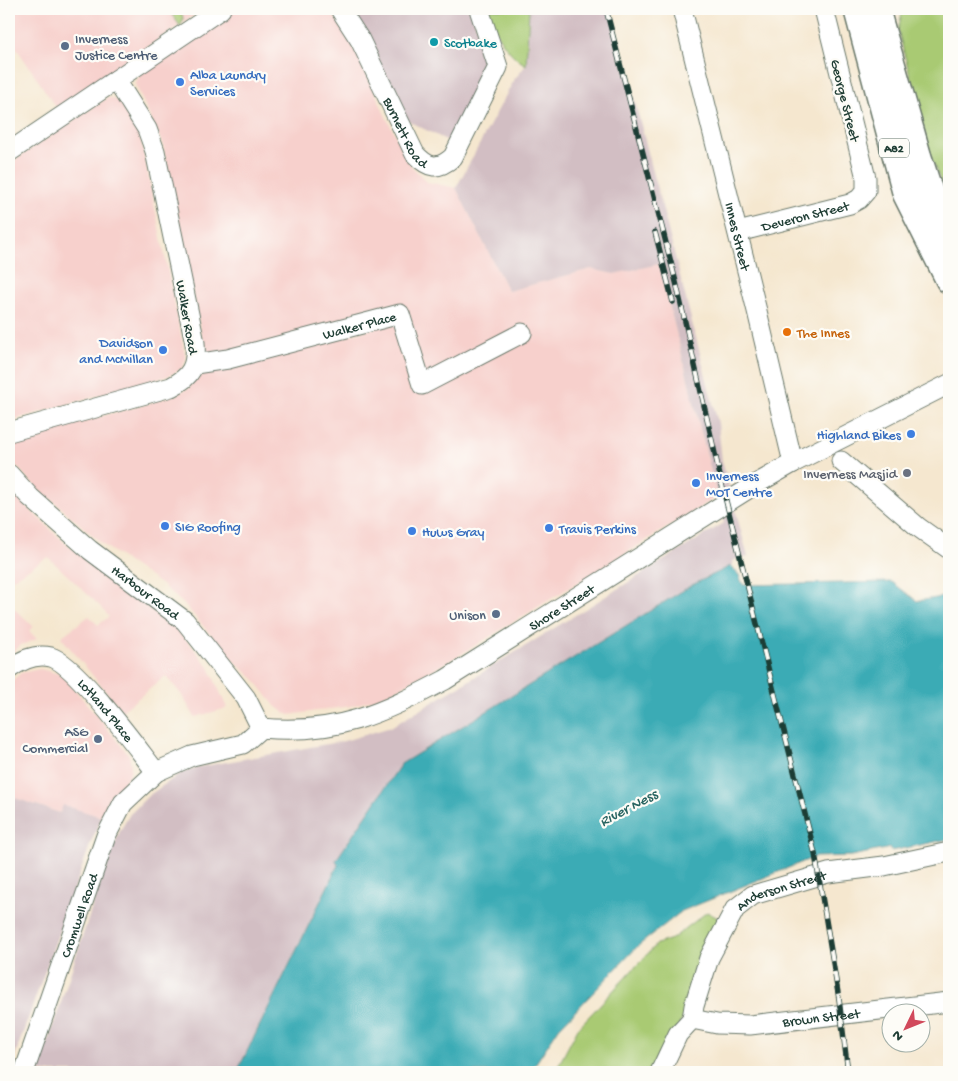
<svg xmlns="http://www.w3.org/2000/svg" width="958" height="1081" viewBox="0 0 958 1081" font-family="'Gochi Hand',sans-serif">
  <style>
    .built { fill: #f7d0cc }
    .industrial { fill: #d2bec3 }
    .green { fill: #a9ca73; stroke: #648454 }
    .water { fill: #3aabb5; stroke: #2c7474 }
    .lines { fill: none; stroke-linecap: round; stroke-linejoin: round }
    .minor-casing { stroke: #6a786a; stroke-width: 21 }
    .highway-casing { stroke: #6a786a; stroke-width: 29 }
    .minor { stroke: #fff; stroke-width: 19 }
    .highway { stroke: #fff; stroke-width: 26 }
    .rail-casing { stroke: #1f3d34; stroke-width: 5.5 }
    .rail { stroke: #fdfcf7; stroke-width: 4; stroke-dasharray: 11; stroke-linecap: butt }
    .culture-dot { fill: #0f9aa8; stroke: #fdfcf7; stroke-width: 2 }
    .service-dot { fill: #5c6f8a; stroke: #fdfcf7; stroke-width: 2 }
    .shop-dot { fill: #3f7fe0; stroke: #fdfcf7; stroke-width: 2 }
    .food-dot { fill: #e8710a; stroke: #fdfcf7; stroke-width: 2 }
    .worship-dot { fill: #6b7280; stroke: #fdfcf7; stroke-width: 2 }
    .labels { text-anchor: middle; stroke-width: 4.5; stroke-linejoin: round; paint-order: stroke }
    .shield { fill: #fdfcf7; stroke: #62766e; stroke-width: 1 }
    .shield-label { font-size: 12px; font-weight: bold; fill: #1f3d34 }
    .service-label { font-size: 14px; fill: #4e5e75; stroke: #fdfcf7; text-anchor: end }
    .culture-label { font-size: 14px; fill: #0d838f; stroke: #fdfcf7; text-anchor: start }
    .shop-label { font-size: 14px; fill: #366cbe; stroke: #fdfcf7; text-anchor: start }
    .street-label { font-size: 14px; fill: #1f3d34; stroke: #fdfcf7 }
    .food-label { font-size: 14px; fill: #c56008; stroke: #fdfcf7; text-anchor: start }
    .worship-label { font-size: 14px; fill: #5b616d; stroke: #fdfcf7; text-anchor: end }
    .water-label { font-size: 15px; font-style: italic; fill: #286461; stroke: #fdfcf7 }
  </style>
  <rect width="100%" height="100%" fill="#fdfcf7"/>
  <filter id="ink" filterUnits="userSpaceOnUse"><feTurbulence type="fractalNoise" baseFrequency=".02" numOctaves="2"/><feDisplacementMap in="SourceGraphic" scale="10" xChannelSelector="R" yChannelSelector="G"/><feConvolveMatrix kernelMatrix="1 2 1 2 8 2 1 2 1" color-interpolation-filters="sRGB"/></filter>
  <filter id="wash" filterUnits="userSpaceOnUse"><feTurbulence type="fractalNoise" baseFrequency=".0096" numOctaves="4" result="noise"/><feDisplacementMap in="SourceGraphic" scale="20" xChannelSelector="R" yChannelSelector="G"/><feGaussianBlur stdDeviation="1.12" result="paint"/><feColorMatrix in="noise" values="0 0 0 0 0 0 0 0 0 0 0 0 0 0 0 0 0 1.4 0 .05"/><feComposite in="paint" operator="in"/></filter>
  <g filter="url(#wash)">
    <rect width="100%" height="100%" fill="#f5e7cf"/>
    <g class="built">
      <path d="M 9,9 L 203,9 L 58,110 L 9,37 Z"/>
      <path d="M 236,9 L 328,9 L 341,25 L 355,48 L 386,117 L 412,167 L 427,182 L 456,188 L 508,291 L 591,269 L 614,274 L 659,264 L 717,497 L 463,653 L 398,689 L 379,698 L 351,706 L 289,715 L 275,706 L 254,679 L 231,659 L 186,606 L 162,585 L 105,546 L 51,499 L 44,496 L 9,458 L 9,444 L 15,439 L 144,405 L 177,394 L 189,388 L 195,379 L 210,372 L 380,327 L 211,358 L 204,349 L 163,145 L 135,84 L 141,73 Z"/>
      <path d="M 107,98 L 112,98 L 120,102 L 140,135 L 186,360 L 181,369 L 168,376 L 9,421 L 9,164 Z"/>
      <path d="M 9,490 L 65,543 L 172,624 L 185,638 L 209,667 L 227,708 L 195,717 L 181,694 L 166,676 L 122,711 L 61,637 L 89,616 L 98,625 L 109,617 L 102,608 L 48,557 L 9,581 Z"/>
      <path d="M 9,604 L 33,626 L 29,631 L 37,639 L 21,645 L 9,655 Z"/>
      <path d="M 40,669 L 59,674 L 66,679 L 129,755 L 131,764 L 130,773 L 102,817 L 63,806 L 60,813 L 9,796 L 9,683 L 21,673 Z"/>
    </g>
    <g class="industrial">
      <path d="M 347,9 L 471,9 L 488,62 L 484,64 L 483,76 L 450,142 L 406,120 Z"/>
      <path d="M 529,9 L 611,9 L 718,423 L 722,461 L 748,557 L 734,560 L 731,566 L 692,585 L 401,764 L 337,861 L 338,864 L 237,1072 L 38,1072 L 103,874 L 120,831 L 130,814 L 148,796 L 181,773 L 199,767 L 344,741 L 391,727 L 485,671 L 724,523 L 659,264 L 614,274 L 591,269 L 508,291 L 456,188 L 514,80 L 526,65 Z"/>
      <path d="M 9,796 L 60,813 L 63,805 L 102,817 L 91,842 L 9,1072 Z"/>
    </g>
    <g class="green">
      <path d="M 168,9 L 179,9 C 183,15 185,20 180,26 Z"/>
      <path d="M 486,9 L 529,9 L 526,65 C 505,53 494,30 486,9 Z"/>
      <path d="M 900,9 L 949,9 L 949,203 L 932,160 L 898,30 L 902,13 Z"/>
      <path d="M 707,912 L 720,919 L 686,1013 L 651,1072 L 555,1072 L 578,1028 L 657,944 L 672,939 Z"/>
    </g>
    <path class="water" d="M 731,566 L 739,575 L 743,585 L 892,582 L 917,601 L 949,596 L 949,839 L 891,851 L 891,848 L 851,856 L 815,857 L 682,911 L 638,946 L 559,1028 L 530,1072 L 237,1072 L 338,865 L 336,860 L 401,764 L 692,585 Z"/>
  </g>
  <g filter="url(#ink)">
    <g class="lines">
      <g class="minor-casing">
        <g id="minor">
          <path id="s1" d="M 340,9 L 360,40 L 415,154 C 429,169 438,170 453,157 L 498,67 L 479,9"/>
          <path id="s2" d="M 682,9 L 757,311 L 793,463"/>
          <path d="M 9,152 L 221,9"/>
          <path id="s3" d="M 738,232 L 850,204 L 859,199 L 866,191 L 866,178 L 824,9"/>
          <path id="s4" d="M 195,364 L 228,359 L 400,314 L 422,385 L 522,333"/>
          <path d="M 9,432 L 171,387 C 191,377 197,366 195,343 L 155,151 L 147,129 L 116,80"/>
          <path d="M 841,461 L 918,527 L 949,549"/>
          <path id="s5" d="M 9,474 L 30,497 L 90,550 L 185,621 L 246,698 L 261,728"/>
          <path id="s6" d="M 9,669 C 21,660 35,653 51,657 C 76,664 137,748 156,772"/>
          <path id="s7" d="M 692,1019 L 717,1024 L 750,1025 L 949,1002"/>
          <path id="s8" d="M 24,1072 L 106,836 L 123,803 L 156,772 L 192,756 L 243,744 L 261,728 C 336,735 381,714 445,680 L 756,484 L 793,463 L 949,384"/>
          <path id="s9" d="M 660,1072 L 678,1034 L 692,1019 L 694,1006 L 709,958 L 735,909 L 753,895 L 828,873 L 884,866 L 949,852"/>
        </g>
      </g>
      <g class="highway-casing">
        <g id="highway">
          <path d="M 857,9 L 906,194 L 949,280"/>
          <path d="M 876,9 L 918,156 L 931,196 L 949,238"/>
        </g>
      </g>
      <use href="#minor" class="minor"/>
      <use href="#highway" class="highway"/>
      <g class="rail-casing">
        <g id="rail">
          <path d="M 606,9 L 676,282 L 723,489 L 815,854 L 839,999 L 848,1072"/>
          <path d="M 655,232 L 673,302"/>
        </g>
      </g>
      <use href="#rail" class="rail"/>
    </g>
  </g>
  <circle class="culture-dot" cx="434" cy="42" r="5"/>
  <g class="service-dot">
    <circle cx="65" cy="46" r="5"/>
    <circle cx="496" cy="614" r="5"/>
    <circle cx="98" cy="739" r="5"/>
  </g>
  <g class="shop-dot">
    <circle cx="180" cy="82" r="5"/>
    <circle cx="163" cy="350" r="5"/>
    <circle cx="911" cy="434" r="5"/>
    <circle cx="696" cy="483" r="5"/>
    <circle cx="165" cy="526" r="5"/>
    <circle cx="549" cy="528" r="5"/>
    <circle cx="412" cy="531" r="5"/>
  </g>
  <circle class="food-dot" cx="787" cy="332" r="5"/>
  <circle class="worship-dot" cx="907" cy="473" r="5"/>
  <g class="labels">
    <rect class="shield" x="879" y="138.5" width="30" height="19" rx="4"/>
    <g class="shield-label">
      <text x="894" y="152">A82</text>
    </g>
    <g class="service-label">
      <text x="75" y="43" text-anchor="start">Inverness<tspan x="75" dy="16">Justice Centre</tspan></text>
      <text x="486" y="619">Unison</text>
      <text x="88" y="736">ASG<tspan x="88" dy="16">Commercial</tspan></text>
    </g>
    <g class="culture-label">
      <text x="444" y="47">Scotbake</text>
    </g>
    <g class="shop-label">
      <text x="190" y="79">Alba Laundry<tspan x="190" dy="16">Services</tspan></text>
      <text x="153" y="347" text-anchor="end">Davidson<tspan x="153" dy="16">and McMillan</tspan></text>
      <text x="901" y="439" text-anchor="end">Highland Bikes</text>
      <text x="706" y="480">Inverness<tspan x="706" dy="16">MOT Centre</tspan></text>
      <text x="175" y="531">SIG Roofing</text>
      <text x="559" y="533">Travis Perkins</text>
      <text x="422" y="536">Huws Gray</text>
    </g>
    <g class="street-label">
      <text transform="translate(846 100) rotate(76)" y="5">George Street</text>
      <text dy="5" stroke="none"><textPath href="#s1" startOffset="140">Burnett Road</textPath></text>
      <text dy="5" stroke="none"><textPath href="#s3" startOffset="69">Deveron Street</textPath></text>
      <text dy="5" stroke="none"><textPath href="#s2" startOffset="234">Innes Street</textPath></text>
      <text transform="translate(188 317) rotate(80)" y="5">Walker Road</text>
      <text dy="5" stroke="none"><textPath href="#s4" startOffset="169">Walker Place</textPath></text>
      <text dy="5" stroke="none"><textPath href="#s5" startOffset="181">Harbour Road</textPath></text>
      <text dy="5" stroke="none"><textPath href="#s8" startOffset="779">Shore Street</textPath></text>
      <text dy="5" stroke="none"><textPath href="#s6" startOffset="122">Lotland Place</textPath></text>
      <text dy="5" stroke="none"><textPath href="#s9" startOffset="232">Anderson Street</textPath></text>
      <text dy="5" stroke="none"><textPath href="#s8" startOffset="166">Cromwell Road</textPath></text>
      <text dy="5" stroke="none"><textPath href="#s7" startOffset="130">Brown Street</textPath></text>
    </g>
    <g class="food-label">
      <text x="797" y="337">The Innes</text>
    </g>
    <g class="worship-label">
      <text x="897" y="478">Inverness Masjid</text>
    </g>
    <g class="water-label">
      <text transform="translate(628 807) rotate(-28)" y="5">River Ness</text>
    </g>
  </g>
  <rect width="958" height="1081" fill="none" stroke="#fdfcf7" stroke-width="30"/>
  <g transform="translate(906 1028) rotate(227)"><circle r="24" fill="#fdfcf7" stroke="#a4b0a9"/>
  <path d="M0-4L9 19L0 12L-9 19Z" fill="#d1495b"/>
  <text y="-8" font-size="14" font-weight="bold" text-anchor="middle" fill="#1f3d34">N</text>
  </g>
</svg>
